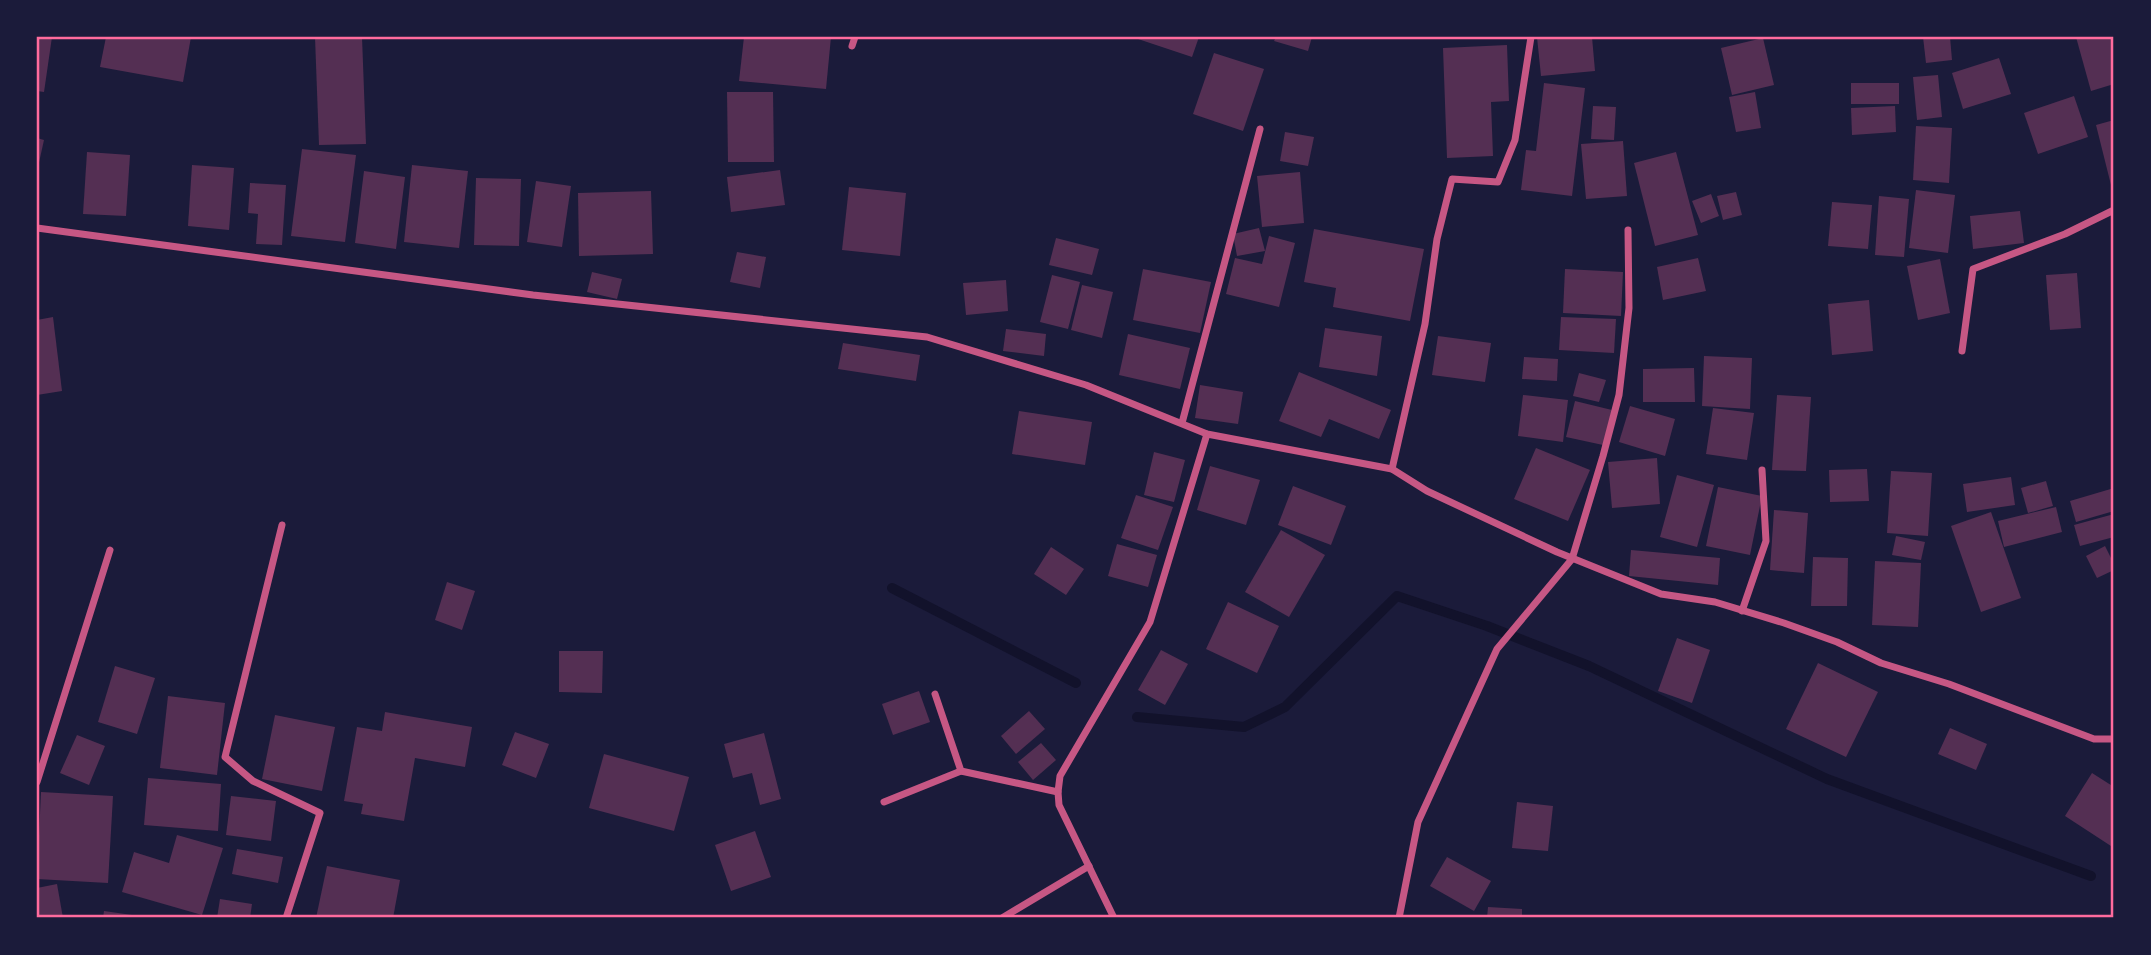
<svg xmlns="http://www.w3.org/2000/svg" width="2151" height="955" viewBox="0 0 2151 955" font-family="'PT Serif',serif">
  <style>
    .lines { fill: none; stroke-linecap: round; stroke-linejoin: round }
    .stream { stroke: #12122b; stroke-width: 10 }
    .building { fill: #542f53 }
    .minor { stroke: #c65784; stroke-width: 7 }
    .neatline { fill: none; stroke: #ff6b9d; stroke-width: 2.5 }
  </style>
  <rect width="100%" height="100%" fill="#1b1b3a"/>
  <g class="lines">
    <g class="stream">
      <path d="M 892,588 L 1076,683"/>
      <path d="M 1137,717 L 1244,727 L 1285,707 L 1397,596 L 1487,626 L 1589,666 L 1827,779 L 2091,876"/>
    </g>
  </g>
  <g class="building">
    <path d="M 37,37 L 52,37 L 44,92 L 37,91 Z"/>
    <path d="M 106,37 L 191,37 L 183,82 L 100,67 Z"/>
    <path d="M 315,37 L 362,37 L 366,144 L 319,145 Z"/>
    <path d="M 744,37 L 831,37 L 826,89 L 739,81 Z"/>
    <path d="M 1132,37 L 1199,37 L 1192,57 Z"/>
    <path d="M 1276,37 L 1312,37 L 1308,51 L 1274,41 Z"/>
    <path d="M 1537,37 L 1592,37 L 1595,71 L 1541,76 Z"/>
    <path d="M 1923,37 L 1950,37 L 1952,60 L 1926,63 Z"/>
    <path d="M 2076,37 L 2114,37 L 2114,84 L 2091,91 Z"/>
    <path d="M 1763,38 L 1774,85 L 1732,95 L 1721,48 Z"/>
    <path d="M 1507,45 L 1509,101 L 1491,102 L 1493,156 L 1447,158 L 1443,48 Z"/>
    <path d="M 1214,53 L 1264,69 L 1243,131 L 1193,114 Z"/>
    <path d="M 1999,58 L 2011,94 L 1963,109 L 1952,73 Z"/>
    <path d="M 1938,75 L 1942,117 L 1917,120 L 1913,77 Z"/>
    <path d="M 1544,83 L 1585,88 L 1572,196 L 1521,190 L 1526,150 L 1536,151 Z"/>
    <rect x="1851" y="83" width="48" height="21"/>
    <path d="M 727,92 L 773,92 L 774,162 L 728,162 Z"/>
    <path d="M 1755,92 L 1761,128 L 1736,132 L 1729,97 Z"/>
    <path d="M 2074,96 L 2088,137 L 2038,154 L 2024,113 Z"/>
    <path d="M 1593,106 L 1616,107 L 1614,140 L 1591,139 Z"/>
    <path d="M 1895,106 L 1896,132 L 1852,135 L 1851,108 Z"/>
    <path d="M 2114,120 L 2114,184 L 2111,185 L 2096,125 Z"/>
    <path d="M 1916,126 L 1952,128 L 1949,183 L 1913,180 Z"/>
    <path d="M 1285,132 L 1314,137 L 1308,166 L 1280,161 Z"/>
    <path d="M 37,138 L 44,140 L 38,167 L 37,167 Z"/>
    <path d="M 1623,141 L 1627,196 L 1586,199 L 1581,144 Z"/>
    <path d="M 302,149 L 356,155 L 345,242 L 291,236 Z"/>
    <path d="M 87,152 L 130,155 L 126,216 L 83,214 Z"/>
    <path d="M 1676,152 L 1698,235 L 1655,246 L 1634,163 Z"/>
    <path d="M 192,165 L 234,168 L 229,230 L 188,226 Z"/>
    <path d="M 412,165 L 468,171 L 459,248 L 404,242 Z"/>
    <path d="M 780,170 L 785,205 L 731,212 L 727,177 Z"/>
    <path d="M 364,171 L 405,177 L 396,249 L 355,243 Z"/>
    <path d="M 1300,172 L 1304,223 L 1262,227 L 1257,176 Z"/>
    <path d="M 476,178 L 521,179 L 519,246 L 474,245 Z"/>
    <path d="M 536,181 L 571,186 L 562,247 L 527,242 Z"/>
    <path d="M 250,183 L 286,185 L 282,245 L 256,244 L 258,214 L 248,213 Z"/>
    <path d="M 849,187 L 906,193 L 900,256 L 842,250 Z"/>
    <path d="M 1916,190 L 1955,195 L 1948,253 L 1909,248 Z"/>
    <path d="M 651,191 L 653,254 L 579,256 L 578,193 Z"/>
    <path d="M 1736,192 L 1742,215 L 1723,220 L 1717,196 Z"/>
    <path d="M 1711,194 L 1719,216 L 1701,223 L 1692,201 Z"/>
    <path d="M 1879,196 L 1909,199 L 1904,257 L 1875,255 Z"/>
    <path d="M 1832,202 L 1872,205 L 1868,249 L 1828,246 Z"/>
    <path d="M 2020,211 L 2024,243 L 1973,249 L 1970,216 Z"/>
    <path d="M 1259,228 L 1265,251 L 1237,256 L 1233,234 Z"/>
    <path d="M 1314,229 L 1424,249 L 1410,321 L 1333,307 L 1336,288 L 1304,282 Z"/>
    <path d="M 1269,236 L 1295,243 L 1279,307 L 1226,294 L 1235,258 L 1262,264 Z"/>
    <path d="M 1056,238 L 1099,249 L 1092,275 L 1049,265 Z"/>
    <path d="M 737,252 L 766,257 L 760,288 L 730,282 Z"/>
    <path d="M 1698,258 L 1706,291 L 1663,300 L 1657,267 Z"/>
    <path d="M 1940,259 L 1950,313 L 1918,320 L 1907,266 Z"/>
    <path d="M 1143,269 L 1211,282 L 1200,333 L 1133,320 Z"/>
    <path d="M 1565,269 L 1623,272 L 1621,316 L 1563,313 Z"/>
    <path d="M 592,272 L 622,279 L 617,299 L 587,292 Z"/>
    <path d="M 2077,273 L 2081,328 L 2050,330 L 2046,275 Z"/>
    <path d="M 1052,275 L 1080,282 L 1068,329 L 1040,322 Z"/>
    <path d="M 1006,280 L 1008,311 L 966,315 L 963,283 Z"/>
    <path d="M 1082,285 L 1113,292 L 1102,338 L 1071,330 Z"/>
    <path d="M 1869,300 L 1873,351 L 1832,355 L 1828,304 Z"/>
    <path d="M 53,317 L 62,391 L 37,395 L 37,320 Z"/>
    <path d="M 1561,317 L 1616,319 L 1614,353 L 1559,350 Z"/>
    <path d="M 1325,328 L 1382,336 L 1377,376 L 1319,367 Z"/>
    <path d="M 1006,329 L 1046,334 L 1044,356 L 1003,351 Z"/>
    <path d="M 1128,334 L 1190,348 L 1180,389 L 1119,375 Z"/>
    <path d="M 1438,336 L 1491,343 L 1485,382 L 1432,375 Z"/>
    <path d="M 843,343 L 920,355 L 916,381 L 838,369 Z"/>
    <path d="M 1704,356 L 1752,358 L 1750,409 L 1702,406 Z"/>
    <path d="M 1524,357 L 1558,359 L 1557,381 L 1522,379 Z"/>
    <path d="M 1694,368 L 1695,402 L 1643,402 L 1643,369 Z"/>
    <path d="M 1299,372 L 1391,410 L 1379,439 L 1329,419 L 1321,437 L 1279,421 Z"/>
    <path d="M 1579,373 L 1606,380 L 1599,402 L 1573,396 Z"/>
    <path d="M 1200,385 L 1243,392 L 1238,424 L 1195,418 Z"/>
    <path d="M 1523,395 L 1568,400 L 1563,442 L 1518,436 Z"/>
    <path d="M 1777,395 L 1811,397 L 1806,471 L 1772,470 Z"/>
    <path d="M 1575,401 L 1612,410 L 1603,445 L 1566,437 Z"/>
    <path d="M 1630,406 L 1675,419 L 1665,456 L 1619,442 Z"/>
    <path d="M 1713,408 L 1754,413 L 1747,460 L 1706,454 Z"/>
    <path d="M 1019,411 L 1092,422 L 1085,465 L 1012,454 Z"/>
    <path d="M 1536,448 L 1590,470 L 1568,521 L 1514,499 Z"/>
    <path d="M 1154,452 L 1185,460 L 1174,502 L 1144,495 Z"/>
    <path d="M 1657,458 L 1660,504 L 1612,508 L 1608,462 Z"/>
    <path d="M 1210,466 L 1260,480 L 1246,525 L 1197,510 Z"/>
    <path d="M 1867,469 L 1869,501 L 1830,502 L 1829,470 Z"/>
    <path d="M 1891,471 L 1932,473 L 1928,536 L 1887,533 Z"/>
    <path d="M 1677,475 L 1714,485 L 1697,547 L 1660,537 Z"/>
    <path d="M 2011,477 L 2015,505 L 1967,512 L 1963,484 Z"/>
    <path d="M 2046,481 L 2053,506 L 2028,513 L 2021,488 Z"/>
    <path d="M 1293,486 L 1346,506 L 1331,545 L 1278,525 Z"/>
    <path d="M 1718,487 L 1762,496 L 1750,555 L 1706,546 Z"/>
    <path d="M 2114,488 L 2114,511 L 2076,522 L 2070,501 Z"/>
    <path d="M 1136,495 L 1173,507 L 1158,550 L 1121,538 Z"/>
    <path d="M 2056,507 L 2062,532 L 2004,547 L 1998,521 Z"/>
    <path d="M 1774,510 L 1808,513 L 1804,573 L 1770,570 Z"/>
    <path d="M 1991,512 L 2021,598 L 1981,612 L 1951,526 Z"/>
    <path d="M 2114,514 L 2114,537 L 2080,546 L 2074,525 Z"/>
    <path d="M 1281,530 L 1325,555 L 1289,617 L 1245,592 Z"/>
    <path d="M 1896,536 L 1925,542 L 1921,560 L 1892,555 Z"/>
    <path d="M 1117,544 L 1157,555 L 1148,587 L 1108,576 Z"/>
    <path d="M 2105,546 L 2114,564 L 2114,570 L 2097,578 L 2086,556 Z"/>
    <path d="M 1051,547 L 1084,569 L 1066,595 L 1034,574 Z"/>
    <path d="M 1631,550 L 1720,558 L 1718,585 L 1629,576 Z"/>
    <path d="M 1813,557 L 1848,558 L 1847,606 L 1811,606 Z"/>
    <path d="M 1875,561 L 1921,563 L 1918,627 L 1872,625 Z"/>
    <path d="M 447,582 L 475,591 L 462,630 L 435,620 Z"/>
    <path d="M 1228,602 L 1279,626 L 1257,673 L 1206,649 Z"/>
    <path d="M 1677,638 L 1710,650 L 1692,703 L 1658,691 Z"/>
    <path d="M 1161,650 L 1188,664 L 1165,705 L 1138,690 Z"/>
    <path d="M 559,651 L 603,651 L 602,693 L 559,692 Z"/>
    <path d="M 1818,663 L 1878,692 L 1846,757 L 1786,729 Z"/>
    <path d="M 115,666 L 155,678 L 137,734 L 98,722 Z"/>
    <path d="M 919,691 L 930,722 L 893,735 L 882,704 Z"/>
    <path d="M 168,696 L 225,703 L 217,775 L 160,768 Z"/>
    <path d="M 1029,711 L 1045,729 L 1016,754 L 1001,736 Z"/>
    <path d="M 385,712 L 472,727 L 465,767 L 415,758 L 404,821 L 361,814 L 363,804 L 344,801 L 357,727 L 382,731 Z"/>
    <path d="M 275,715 L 335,727 L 322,791 L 262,779 Z"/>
    <path d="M 1950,728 L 1987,744 L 1976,770 L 1938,754 Z"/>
    <path d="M 515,732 L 549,744 L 536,778 L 502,765 Z"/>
    <path d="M 764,733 L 781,799 L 760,805 L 752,773 L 733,778 L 724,744 Z"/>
    <path d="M 77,735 L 105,746 L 89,785 L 60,773 Z"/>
    <path d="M 1041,743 L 1056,760 L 1033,780 L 1018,762 Z"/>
    <path d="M 604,754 L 689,777 L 674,831 L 589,808 Z"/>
    <path d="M 2092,773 L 2114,787 L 2114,840 L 2111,846 L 2065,816 Z"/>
    <path d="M 148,778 L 221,784 L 218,831 L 144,825 Z"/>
    <path d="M 41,792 L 113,796 L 108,883 L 37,879 Z"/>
    <path d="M 231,796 L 276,801 L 271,841 L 226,835 Z"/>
    <path d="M 1517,802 L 1553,806 L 1548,851 L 1512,848 Z"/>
    <path d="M 755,831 L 771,877 L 731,891 L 715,845 Z"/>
    <path d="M 177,835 L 223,848 L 202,915 L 122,892 L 134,852 L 169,863 Z"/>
    <path d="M 237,849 L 283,857 L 278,883 L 232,874 Z"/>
    <path d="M 1447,857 L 1491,881 L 1474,911 L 1430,886 Z"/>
    <path d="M 327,866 L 400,880 L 393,918 L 316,918 Z"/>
    <path d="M 57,884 L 63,918 L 37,918 L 37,888 Z"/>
    <path d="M 220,899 L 252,904 L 250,918 L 217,918 Z"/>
    <path d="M 1488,907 L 1522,909 L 1522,918 L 1487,918 Z"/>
    <path d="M 104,911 L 146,917 L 146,918 L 103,918 Z"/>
  </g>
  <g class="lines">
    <g class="minor">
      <path d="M 852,46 L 855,37"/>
      <path d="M 37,228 L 533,295 L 927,337 L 1086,385 L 1207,434 L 1392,469 L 1427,491 L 1557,552 L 1661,594 L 1715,602 L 1784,623 L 1837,642 L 1881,663 L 1949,684 L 2094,739 L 2114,739"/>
      <path d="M 1962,351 L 1973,269 L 2065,234 L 2114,210"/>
      <path d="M 1182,423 L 1260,129"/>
      <path d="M 1392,469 L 1425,324 L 1437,239 L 1452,179 L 1498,182 L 1515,140 L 1531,37"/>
      <path d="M 282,525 L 225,757 L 253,781 L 320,813 L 286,918"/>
      <path d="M 1742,611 L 1766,541 L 1762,470"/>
      <path d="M 935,694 L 961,771 L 1058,792"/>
      <path d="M 37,782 L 110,550"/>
      <path d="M 884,802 L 961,771"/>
      <path d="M 1002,918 L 1089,866"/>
      <path d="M 1114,918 L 1059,805 L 1058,792 L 1060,776 L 1150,622 L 1207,434"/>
      <path d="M 1399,918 L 1418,822 L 1497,649 L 1572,559 L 1603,456 L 1619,395 L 1629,308 L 1628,230"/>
    </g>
  </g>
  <rect width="2151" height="955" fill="none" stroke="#1b1b3a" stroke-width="77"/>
  <rect x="38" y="38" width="2074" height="878" class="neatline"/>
</svg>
